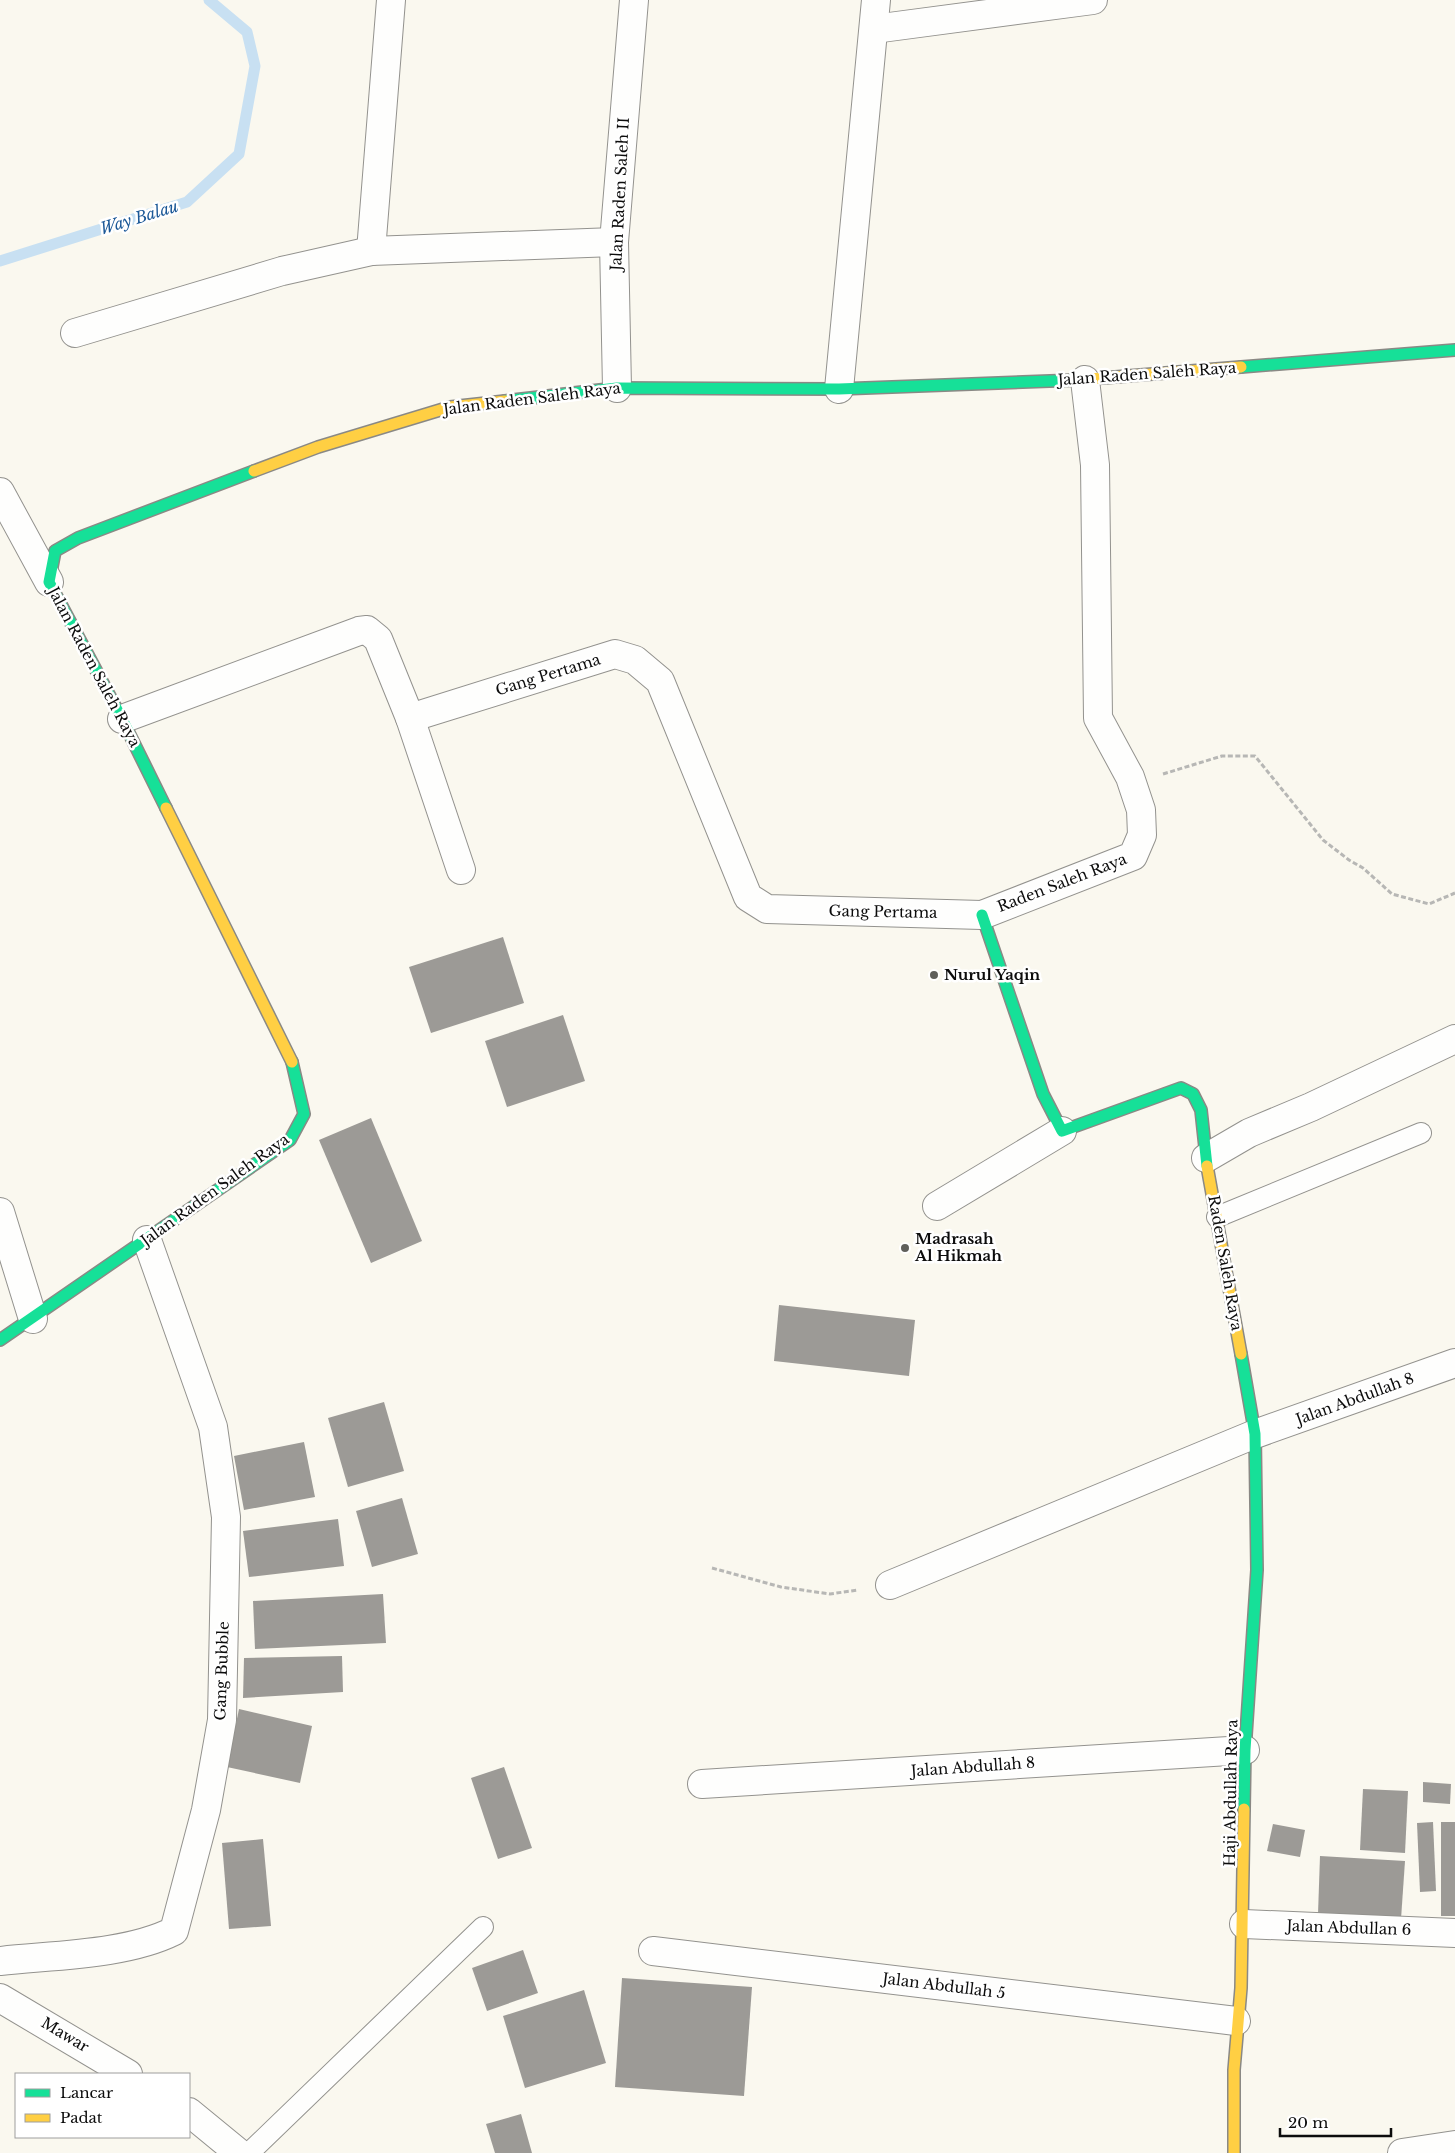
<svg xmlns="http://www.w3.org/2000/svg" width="1455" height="2153" viewBox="0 0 1455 2153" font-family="'Libre Baskerville',serif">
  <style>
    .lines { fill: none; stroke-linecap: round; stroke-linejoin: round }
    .stream { stroke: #c8e0f2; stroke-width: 11 }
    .building { fill: #9c9a96 }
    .lane-casing { stroke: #93928e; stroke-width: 22 }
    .street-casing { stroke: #93928e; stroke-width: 30 }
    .fast-casing { stroke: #8a8985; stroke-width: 14 }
    .slow-casing { stroke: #8a8985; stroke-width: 14 }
    .path { stroke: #b7b7b5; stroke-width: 3; stroke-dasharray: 5 2.5; stroke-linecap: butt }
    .lane { stroke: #fefefd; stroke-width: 20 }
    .street { stroke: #fefefd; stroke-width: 28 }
    .fast { stroke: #16e098; stroke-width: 11 }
    .slow { stroke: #ffcf43; stroke-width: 11 }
    .poi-dot { fill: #5f5f5b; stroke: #fff; stroke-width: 2 }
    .labels { text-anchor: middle; stroke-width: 5; stroke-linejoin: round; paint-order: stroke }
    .street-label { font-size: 15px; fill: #0c0c0c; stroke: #fff }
    .poi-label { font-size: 15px; font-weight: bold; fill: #0c0c0c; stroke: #fff; text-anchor: start }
    .water-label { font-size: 16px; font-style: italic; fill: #1b5897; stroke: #fff }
  </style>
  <rect width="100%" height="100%" fill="#faf8ef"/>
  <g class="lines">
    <path class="stream" d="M 0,261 L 187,202 L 239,154 L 255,66 L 247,32 L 209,0"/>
  </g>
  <g class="building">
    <path d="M 503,937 L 524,1003 L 431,1033 L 409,967 Z"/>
    <path d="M 563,1015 L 585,1081 L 507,1107 L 485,1041 Z"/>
    <path d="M 371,1118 L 422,1241 L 371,1263 L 319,1140 Z"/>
    <path d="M 779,1305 L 915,1320 L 909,1376 L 774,1361 Z"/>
    <path d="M 384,1402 L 404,1471 L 348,1487 L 328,1418 Z"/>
    <path d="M 304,1442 L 315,1497 L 244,1510 L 234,1456 Z"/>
    <path d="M 402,1498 L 418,1554 L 372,1567 L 356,1511 Z"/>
    <path d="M 338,1519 L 344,1566 L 249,1577 L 243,1531 Z"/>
    <path d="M 383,1594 L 386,1643 L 255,1649 L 253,1601 Z"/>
    <path d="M 342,1656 L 343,1692 L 243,1698 L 244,1658 Z"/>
    <path d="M 239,1709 L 312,1726 L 300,1783 L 227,1767 Z"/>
    <path d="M 504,1767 L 532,1848 L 498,1859 L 471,1778 Z"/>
    <path d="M 1423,1782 L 1451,1784 L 1450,1804 L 1423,1802 Z"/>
    <path d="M 1363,1789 L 1408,1791 L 1405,1853 L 1360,1850 Z"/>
    <path d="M 1433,1822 L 1436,1891 L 1420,1892 L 1417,1823 Z"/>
    <rect x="1441" y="1822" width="14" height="94"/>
    <path d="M 1273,1824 L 1305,1830 L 1300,1857 L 1267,1851 Z"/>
    <path d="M 263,1839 L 271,1926 L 229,1929 L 222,1843 Z"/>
    <path d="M 1320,1856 L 1405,1861 L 1401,1919 L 1318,1914 Z"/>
    <path d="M 523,1950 L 538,1993 L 487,2011 L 472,1968 Z"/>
    <path d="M 622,1978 L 752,1987 L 744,2096 L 615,2087 Z"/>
    <path d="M 584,1990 L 606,2063 L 525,2088 L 503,2016 Z"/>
    <path d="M 521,2114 L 532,2153 L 495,2153 L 486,2124 Z"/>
  </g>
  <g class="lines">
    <g class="lane-casing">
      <g id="lane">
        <path d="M 1217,1217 L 1421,1133"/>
        <path d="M 249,2153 L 483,1927"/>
      </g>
    </g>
    <g class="street-casing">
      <g id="street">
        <path d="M 874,29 L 1093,0"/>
        <path d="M 371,251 L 391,0"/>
        <path d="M 75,333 L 282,271 L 371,251 L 614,242"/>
        <path d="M 617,388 L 614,242 L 634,0"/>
        <path d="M 839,389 L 876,0"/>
        <path d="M 0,492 L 49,582"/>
        <path d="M 410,718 L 615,654 L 635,660 L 660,681 L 748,897 L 767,909 L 982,915 L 1133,856 L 1142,835 L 1141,810 L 1130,777 L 1098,718 L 1095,465 L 1085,380"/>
        <path d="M 122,719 L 359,631 L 367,630 L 378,639 L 410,718 L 461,870"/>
        <path d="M 1206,1158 L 1249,1133 L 1311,1107 L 1455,1039"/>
        <path d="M 937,1206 L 1062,1131"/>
        <path d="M 0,1212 L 33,1319"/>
        <path d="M 890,1585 L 1255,1434 L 1455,1363"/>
        <path d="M 702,1784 L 1245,1750"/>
        <path d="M 1244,1924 L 1455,1933"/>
        <path d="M 653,1951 L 1236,2021"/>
        <path d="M 0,1961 C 54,1955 126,1955 174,1931 L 206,1810 L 222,1720 L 226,1517 L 213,1427 L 147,1240"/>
        <path d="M 0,1998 L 128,2074"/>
        <path d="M 189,2112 L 239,2153"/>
        <path d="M 1402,2153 L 1455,2145"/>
      </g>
    </g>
    <g class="fast-casing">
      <g id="fast">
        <path d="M 1241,367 L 1455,350"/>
        <path d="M 505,401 L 617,388 L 839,389 L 1077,380"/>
        <path d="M 166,808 L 122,719 L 49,582 L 55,551 L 78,538 L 254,471"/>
        <path d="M 982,915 L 1043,1094 L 1062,1131 L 1181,1088 L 1193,1094 L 1201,1110 L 1207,1166"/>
        <path d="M 0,1340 L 290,1140 L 304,1114 L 292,1062"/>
        <path d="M 1241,1354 L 1255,1434 L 1257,1570 L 1245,1750 L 1244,1809"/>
      </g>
    </g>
    <g class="slow-casing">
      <g id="slow">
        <path d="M 1077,380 L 1241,367"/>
        <path d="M 254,471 L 318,447 L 450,407 L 505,401"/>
        <path d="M 166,808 L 292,1062"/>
        <path d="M 1207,1166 L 1241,1354"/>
        <path d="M 1234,2153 L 1234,2070 L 1241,1988 L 1244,1809"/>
      </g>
    </g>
    <g class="path">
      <path d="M 1163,774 L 1222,756 L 1255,756 L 1323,840 L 1349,860 L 1363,868 L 1392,894 L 1429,904 L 1455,893"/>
      <path d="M 712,1568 L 781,1587 L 830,1594 L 858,1590"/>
    </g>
    <use href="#lane" class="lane"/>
    <use href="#street" class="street"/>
    <use href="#fast" class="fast"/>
    <use href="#slow" class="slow"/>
  </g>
  <g class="poi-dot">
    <circle cx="934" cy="975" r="5"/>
    <circle cx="905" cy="1248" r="5"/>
  </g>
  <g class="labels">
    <g class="street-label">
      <text transform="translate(620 194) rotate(-87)" y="5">Jalan Raden Saleh II</text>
      <text transform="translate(1147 374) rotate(-4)" y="5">Jalan Raden Saleh Raya</text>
      <text transform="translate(532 399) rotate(-7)" y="5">Jalan Raden Saleh Raya</text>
      <text transform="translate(94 667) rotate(62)" y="5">Jalan Raden Saleh Raya</text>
      <text transform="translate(548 675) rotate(-17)" y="5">Gang Pertama</text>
      <text transform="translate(1062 883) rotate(-21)" y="5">Raden Saleh Raya</text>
      <text transform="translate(883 912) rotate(1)" y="5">Gang Pertama</text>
      <text transform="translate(215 1190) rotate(-36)" y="5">Jalan Raden Saleh Raya</text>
      <text transform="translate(1225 1263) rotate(80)" y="5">Raden Saleh Raya</text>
      <text transform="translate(1355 1399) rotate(-20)" y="5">Jalan Abdullah 8</text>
      <text transform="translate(222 1671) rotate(-88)" y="5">Gang Bubble</text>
      <text transform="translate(973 1767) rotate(-4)" y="5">Jalan Abdullah 8</text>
      <text transform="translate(1231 1793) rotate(-89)" y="5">Haji Abdullah Raya</text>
      <text transform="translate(1349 1928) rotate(2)" y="5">Jalan Abdullan 6</text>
      <text transform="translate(944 1986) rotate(7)" y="5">Jalan Abdullah 5</text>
      <text transform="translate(65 2035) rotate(31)" y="5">Mawar</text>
    </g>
    <g class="poi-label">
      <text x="944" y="980">Nurul Yaqin</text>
      <text x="915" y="1244">Madrasah<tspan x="915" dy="17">Al Hikmah</tspan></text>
    </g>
    <g class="water-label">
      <text transform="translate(139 217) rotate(-17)" y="6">Way Balau</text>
    </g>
  </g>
  <rect x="15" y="2073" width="175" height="65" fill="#ffffff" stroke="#9e9e9e"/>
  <rect x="25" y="2089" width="25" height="8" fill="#16e098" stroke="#9e9e9e"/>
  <text x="60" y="2098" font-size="15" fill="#0c0c0c">Lancar</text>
  <rect x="25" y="2114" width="25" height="8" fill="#ffcf43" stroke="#9e9e9e"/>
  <text x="60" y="2123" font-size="15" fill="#0c0c0c">Padat</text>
  <path d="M1280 2128v8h111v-8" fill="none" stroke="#0c0c0c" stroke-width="2.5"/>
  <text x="1288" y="2128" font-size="15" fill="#0c0c0c" stroke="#ffffff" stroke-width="4" paint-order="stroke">20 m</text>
</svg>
